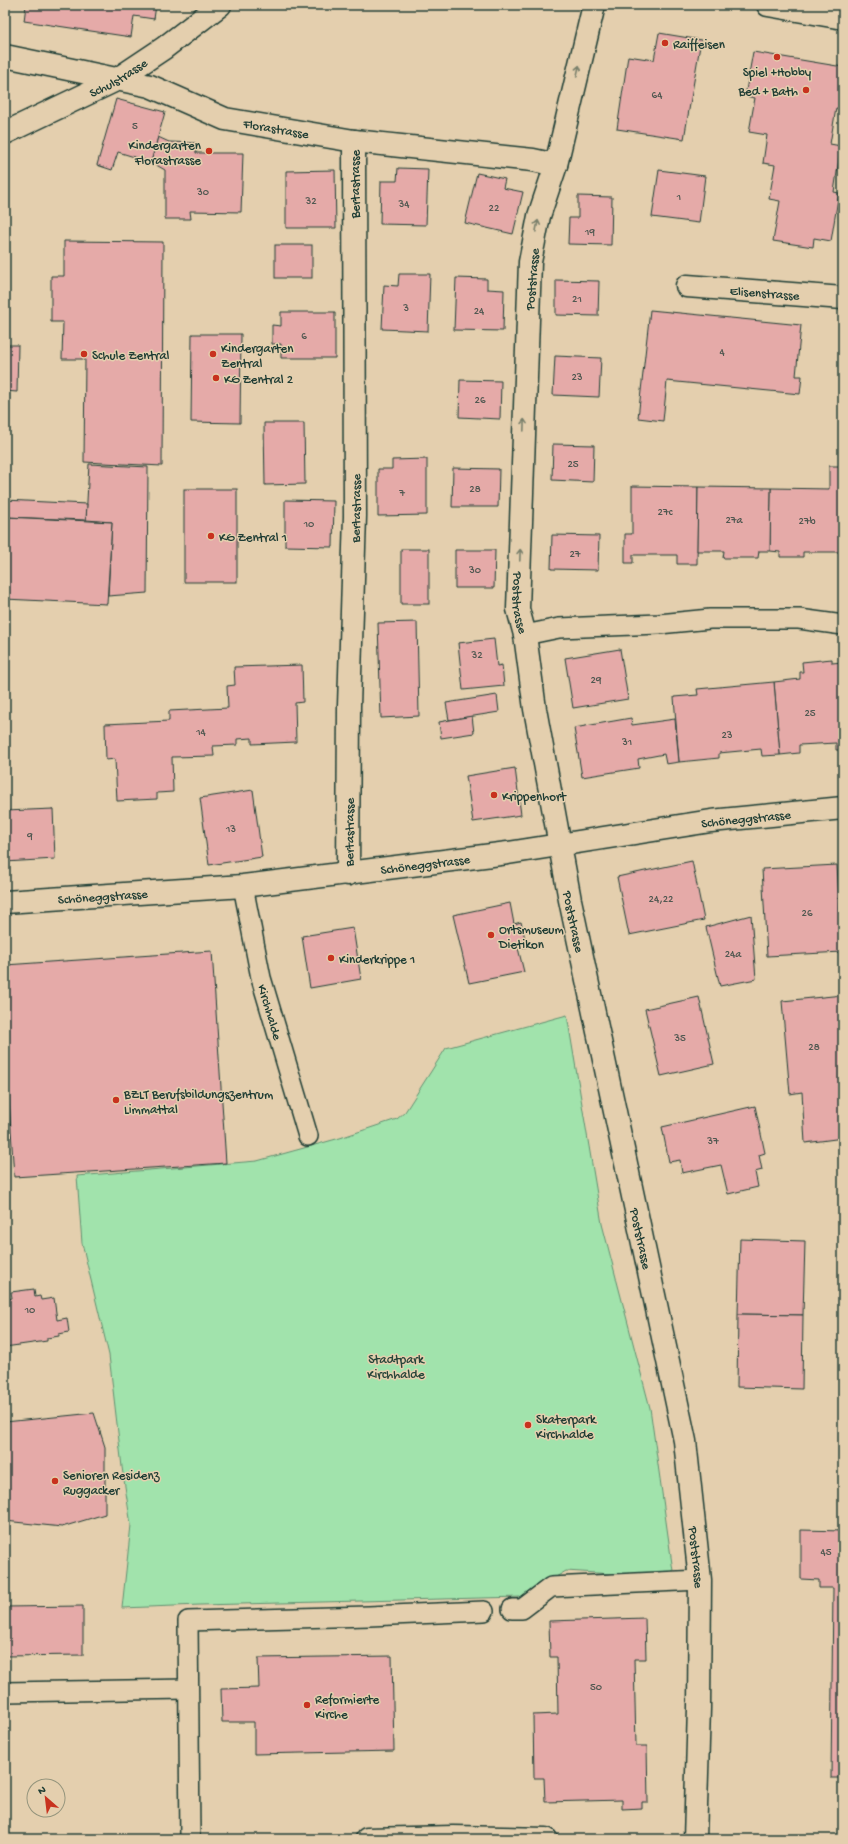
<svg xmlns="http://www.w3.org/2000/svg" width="848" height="1844" viewBox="0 0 848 1844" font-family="'Gochi Hand',sans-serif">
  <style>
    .green { fill: #a1e3ac; stroke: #609070 }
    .building { fill: #e5aaa8; stroke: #1f3d34 }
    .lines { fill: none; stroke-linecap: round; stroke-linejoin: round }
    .service-casing { stroke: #1f3d34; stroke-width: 22 }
    .minor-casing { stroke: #1f3d34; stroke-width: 25 }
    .tertiary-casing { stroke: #1f3d34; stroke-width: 25 }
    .secondary-casing { stroke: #1f3d34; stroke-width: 25 }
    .service { stroke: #e4cfae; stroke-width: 19 }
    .minor { stroke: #e4cfae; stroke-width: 22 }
    .tertiary { stroke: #e4cfae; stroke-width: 22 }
    .secondary { stroke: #e4cfae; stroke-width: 22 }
    .oneway { stroke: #787f6b }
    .poi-dot { fill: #c8321e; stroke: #e4cfae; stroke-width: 1.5 }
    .labels { text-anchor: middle; stroke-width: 3; stroke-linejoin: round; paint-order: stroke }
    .number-label { font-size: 11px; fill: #505851 }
    .poi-label { font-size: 13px; fill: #1f3d34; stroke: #e4cfae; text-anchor: start }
    .street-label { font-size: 13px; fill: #1f3d34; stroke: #e4cfae }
    .park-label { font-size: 13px; fill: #26453a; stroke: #e4cfae }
  </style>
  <rect width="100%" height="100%" fill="#e4cfae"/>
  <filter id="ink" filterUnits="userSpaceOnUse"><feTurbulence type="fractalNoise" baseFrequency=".025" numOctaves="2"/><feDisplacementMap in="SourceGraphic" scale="8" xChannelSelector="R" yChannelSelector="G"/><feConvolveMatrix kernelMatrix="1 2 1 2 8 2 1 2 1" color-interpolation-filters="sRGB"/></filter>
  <g filter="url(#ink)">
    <path class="green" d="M 567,1015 L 602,1224 L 650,1408 L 674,1578 L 566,1571 L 522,1597 L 200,1605 L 122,1608 L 131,1525 L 122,1467 L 109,1355 L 82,1243 L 77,1176 L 257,1161 L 340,1138 L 397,1119 L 405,1112 L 446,1048 Z"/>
    <g class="building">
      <path d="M 26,5 L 156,5 L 154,19 L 134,16 L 131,37 L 24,21 Z"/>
      <path d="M 659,33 L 701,40 L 684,139 L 617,129 L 628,56 L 654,60 Z"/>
      <path d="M 753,52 L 843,67 L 843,109 L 836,108 L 830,144 L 841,146 L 834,192 L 839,193 L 831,241 L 814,238 L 813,247 L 773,241 L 780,201 L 769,199 L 775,165 L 763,163 L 767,135 L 749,132 L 755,98 L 745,96 Z"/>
      <path d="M 116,99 L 165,112 L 151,162 L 118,152 L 112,170 L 97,165 Z"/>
      <path d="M 158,137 L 169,142 L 196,143 L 196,153 L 243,153 L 241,212 L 190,211 L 191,219 L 165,219 L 165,170 L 151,162 Z"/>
      <path d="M 398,168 L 428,169 L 426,225 L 380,224 L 381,181 L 397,181 Z"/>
      <path d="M 335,170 L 336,228 L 286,228 L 286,171 Z"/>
      <path d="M 659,170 L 705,176 L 699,223 L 652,217 Z"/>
      <path d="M 477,173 L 505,179 L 503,188 L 523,192 L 513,234 L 465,223 Z"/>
      <path d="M 578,196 L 612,197 L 611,245 L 568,244 L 569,218 L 578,218 Z"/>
      <path d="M 64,241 L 163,242 L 162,466 L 84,462 L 85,359 L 62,359 L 63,322 L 51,322 L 51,276 L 64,276 Z"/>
      <rect x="275" y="245" width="37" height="33"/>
      <path d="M 399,274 L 430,274 L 428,331 L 382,329 L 384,285 L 398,286 Z"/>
      <path d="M 456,278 L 487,279 L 487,289 L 504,290 L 503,331 L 454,330 Z"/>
      <path d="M 556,280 L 599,281 L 598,316 L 556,315 Z"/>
      <path d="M 650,310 L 801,325 L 796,376 L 802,376 L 800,394 L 667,381 L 663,421 L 638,418 Z"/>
      <path d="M 281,312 L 335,312 L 335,358 L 281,358 L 281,344 L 272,344 L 272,325 L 281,326 Z"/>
      <path d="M 192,334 L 241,334 L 240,423 L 191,422 Z"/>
      <path d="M 5,345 L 18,345 L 17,392 L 5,391 Z"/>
      <path d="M 555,356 L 601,358 L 599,397 L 553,395 Z"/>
      <path d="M 460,380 L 501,381 L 500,419 L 459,417 Z"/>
      <path d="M 264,423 L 304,423 L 305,484 L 265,485 Z"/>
      <path d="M 553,444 L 594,445 L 593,482 L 552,480 Z"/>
      <path d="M 427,459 L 427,515 L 378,516 L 378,469 L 392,469 L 392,460 Z"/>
      <path d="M 89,464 L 148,467 L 147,593 L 108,596 L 112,522 L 86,520 Z"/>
      <path d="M 829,466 L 843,466 L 843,552 L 803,552 L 803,557 L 780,557 L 780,552 L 770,551 L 771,488 L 829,489 Z"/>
      <path d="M 453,468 L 499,469 L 498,507 L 452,507 Z"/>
      <path d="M 632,486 L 698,487 L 697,564 L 677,564 L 677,555 L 633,555 L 633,563 L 625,563 L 625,534 L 632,534 Z"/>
      <path d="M 698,487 L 771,488 L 770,551 L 759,551 L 758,558 L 723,558 L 724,551 L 697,551 Z"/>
      <rect x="184" y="489" width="53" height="93"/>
      <path d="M 5,500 L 87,504 L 86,520 L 5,517 Z"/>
      <path d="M 285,500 L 334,501 L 333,547 L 285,546 Z"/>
      <path d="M 5,517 L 112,522 L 107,604 L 5,599 Z"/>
      <path d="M 552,535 L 599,536 L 598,570 L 551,569 Z"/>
      <rect x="401" y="549" width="28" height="55"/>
      <path d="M 455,550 L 495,550 L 494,588 L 455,588 Z"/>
      <path d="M 417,622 L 419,716 L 381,718 L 378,623 Z"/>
      <path d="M 494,639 L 497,666 L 502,665 L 504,686 L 463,690 L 458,643 Z"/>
      <path d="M 620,649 L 628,699 L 573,708 L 565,658 Z"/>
      <path d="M 832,659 L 832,663 L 843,662 L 843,750 L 836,750 L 836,743 L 799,745 L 799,753 L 780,755 L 774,682 L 800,679 L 800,672 L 803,672 L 802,662 Z"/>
      <path d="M 302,665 L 303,702 L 295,703 L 296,742 L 252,744 L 252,738 L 237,739 L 237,745 L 213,746 L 214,756 L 172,757 L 173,792 L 157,793 L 157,799 L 117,801 L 115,759 L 106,760 L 105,724 L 169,721 L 169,711 L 228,708 L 227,686 L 235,685 L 234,667 Z"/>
      <path d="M 774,682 L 780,755 L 762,756 L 761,749 L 719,753 L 719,758 L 679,762 L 674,697 L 698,695 L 697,689 Z"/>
      <path d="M 497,695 L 499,712 L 449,720 L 446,703 Z"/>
      <path d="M 472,716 L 474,733 L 441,738 L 439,722 Z"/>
      <path d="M 631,718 L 632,725 L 675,719 L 679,762 L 666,764 L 664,754 L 638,759 L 639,768 L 582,777 L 574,728 Z"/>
      <path d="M 515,768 L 521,815 L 473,822 L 466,776 Z"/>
      <path d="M 253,790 L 262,857 L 209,865 L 200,798 Z"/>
      <path d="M 53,809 L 55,859 L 5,862 L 5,811 Z"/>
      <path d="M 692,861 L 704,920 L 629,935 L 617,877 Z"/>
      <path d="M 837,865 L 842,952 L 767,956 L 762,869 Z"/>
      <path d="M 510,903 L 514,924 L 521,922 L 527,947 L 518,948 L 524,972 L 469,983 L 453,915 Z"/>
      <path d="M 751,915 L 756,979 L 720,986 L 706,927 Z"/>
      <path d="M 353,928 L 361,979 L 310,988 L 302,936 Z"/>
      <path d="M 212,951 L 226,1163 L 14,1177 L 5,1037 L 5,965 Z"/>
      <path d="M 843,995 L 843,1138 L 805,1143 L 802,1092 L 790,1094 L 782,1001 Z"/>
      <path d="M 699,997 L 714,1064 L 661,1076 L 645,1009 Z"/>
      <path d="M 755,1106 L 765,1153 L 759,1155 L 762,1170 L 755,1172 L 758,1187 L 728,1194 L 721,1165 L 682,1173 L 680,1160 L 669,1162 L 662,1127 Z"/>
      <path d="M 740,1239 L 805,1241 L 803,1315 L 738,1314 Z"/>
      <path d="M 34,1289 L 35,1297 L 40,1296 L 41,1300 L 54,1298 L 57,1320 L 67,1318 L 69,1332 L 59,1334 L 59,1336 L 47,1338 L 47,1341 L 5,1347 L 5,1300 L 12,1298 L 11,1292 Z"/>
      <path d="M 738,1314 L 803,1315 L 802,1389 L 737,1387 Z"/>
      <path d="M 94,1413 L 105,1447 L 105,1514 L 62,1527 L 5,1521 L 5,1422 Z"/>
      <path d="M 801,1530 L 843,1531 L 843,1778 L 831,1778 L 833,1588 L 819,1588 L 819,1580 L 801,1579 Z"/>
      <path d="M 83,1606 L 83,1655 L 5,1656 L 5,1607 Z"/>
      <path d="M 645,1618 L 646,1659 L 634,1659 L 636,1746 L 647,1746 L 648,1802 L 642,1802 L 642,1808 L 622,1809 L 622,1800 L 545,1802 L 544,1778 L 534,1778 L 533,1715 L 558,1714 L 557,1657 L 550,1657 L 549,1621 Z"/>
      <path d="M 392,1656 L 394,1751 L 254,1754 L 254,1722 L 222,1722 L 221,1689 L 259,1688 L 258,1658 Z"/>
    </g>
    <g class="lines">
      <g class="service-casing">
        <g id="service">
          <path d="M 525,635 L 559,628 L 659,624 L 710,619 L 799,619 L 843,625"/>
          <path id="s1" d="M 243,886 L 261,978 L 308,1136"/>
          <path d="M 512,1609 L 522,1609 L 551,1587 L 700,1580"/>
          <path d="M 5,1692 L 188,1689"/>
          <path d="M 190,1839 L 188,1621 L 369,1616 L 484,1611"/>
        </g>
      </g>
      <g class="minor-casing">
        <g id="minor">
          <path id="s2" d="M 594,5 L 556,165 L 539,216 L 530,262 L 518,609 L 525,635 L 535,709 L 570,900 L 685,1441 L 700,1580 L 699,1708 L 695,1839"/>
          <path id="s3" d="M 5,56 L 150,86 L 225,119 L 354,141 L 533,160 L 556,165"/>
          <path id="s4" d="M 5,133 L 116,80 L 164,48 L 220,5"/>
          <path id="s5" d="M 687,286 L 843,298"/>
          <path id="s6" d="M 348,874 L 349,706 L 355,516 L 354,141"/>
          <path d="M 367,1839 L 453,1837 L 546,1839"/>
        </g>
      </g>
      <g class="tertiary-casing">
        <g id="tertiary">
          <path id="s7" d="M 5,902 L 243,886 L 508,853 L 711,821 L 843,808"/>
        </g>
      </g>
      <g class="secondary-casing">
        <path id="secondary" d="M 768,5 L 843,18"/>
      </g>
      <use href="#service" class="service"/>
      <use href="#minor" class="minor"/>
      <use href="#tertiary" class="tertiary"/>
      <use href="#secondary" class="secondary"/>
    </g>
    <defs><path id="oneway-shaft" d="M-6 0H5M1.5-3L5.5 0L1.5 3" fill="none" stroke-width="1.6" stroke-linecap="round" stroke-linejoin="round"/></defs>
    <g class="oneway">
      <use href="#oneway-shaft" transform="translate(578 71) rotate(-77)"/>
      <use href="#oneway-shaft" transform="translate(537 226) rotate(-79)"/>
      <use href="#oneway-shaft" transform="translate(524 425) rotate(-88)"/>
      <use href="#oneway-shaft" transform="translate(520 555) rotate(-88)"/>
    </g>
  </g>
  <g class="poi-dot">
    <circle cx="665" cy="43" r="4"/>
    <circle cx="777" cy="57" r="4"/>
    <circle cx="806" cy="90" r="4"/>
    <circle cx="209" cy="151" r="4"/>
    <circle cx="84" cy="354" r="4"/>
    <circle cx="213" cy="354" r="4"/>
    <circle cx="216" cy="378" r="4"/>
    <circle cx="211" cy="536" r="4"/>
    <circle cx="494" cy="795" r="4"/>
    <circle cx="491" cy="935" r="4"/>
    <circle cx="331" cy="958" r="4"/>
    <circle cx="116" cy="1100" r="4"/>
    <circle cx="528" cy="1425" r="4"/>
    <circle cx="55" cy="1481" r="4"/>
    <circle cx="307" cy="1705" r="4"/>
  </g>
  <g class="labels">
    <g class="number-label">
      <text x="657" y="98">64</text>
      <text x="135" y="129">5</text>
      <text x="203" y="195">30</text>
      <text x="679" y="200">1</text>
      <text x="311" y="204">32</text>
      <text x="404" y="207">34</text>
      <text x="494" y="211">22</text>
      <text x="590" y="235">19</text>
      <text x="577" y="302">21</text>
      <text x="406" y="311">3</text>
      <text x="479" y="314">24</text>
      <text x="304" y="339">6</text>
      <text x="722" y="355">4</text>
      <text x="577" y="380">23</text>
      <text x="480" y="403">26</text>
      <text x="573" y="467">25</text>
      <text x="475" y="492">28</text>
      <text x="402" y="496">7</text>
      <text x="665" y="515">27c</text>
      <text x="734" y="523">27a</text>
      <text x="807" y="524">27b</text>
      <text x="309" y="527">10</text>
      <text x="575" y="557">27</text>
      <text x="475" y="573">30</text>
      <text x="477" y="658">32</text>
      <text x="596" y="683">29</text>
      <text x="810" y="716">25</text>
      <text x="201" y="735">14</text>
      <text x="727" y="738">23</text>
      <text x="627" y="745">31</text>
      <text x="231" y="832">13</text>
      <text x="30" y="839">9</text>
      <text x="661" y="902">24,22</text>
      <text x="807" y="916">26</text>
      <text x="733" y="957">24a</text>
      <text x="680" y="1041">35</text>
      <text x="814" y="1050">28</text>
      <text x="713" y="1144">37</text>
      <text x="30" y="1313">10</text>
      <text x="826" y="1555">45</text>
      <text x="596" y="1690">50</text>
    </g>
    <g class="poi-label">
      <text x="673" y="48">Raiffeisen</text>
      <text x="777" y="76" text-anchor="middle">Spiel +Hobby</text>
      <text x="798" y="95" text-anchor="end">Bed + Bath</text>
      <text x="201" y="149" text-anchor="end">Kindergarten<tspan x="201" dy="15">Florastrasse</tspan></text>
      <text x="221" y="352">Kindergarten<tspan x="221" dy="15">Zentral</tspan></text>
      <text x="92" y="359">Schule Zentral</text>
      <text x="224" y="383">KG Zentral 2</text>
      <text x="219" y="541">KG Zentral 1</text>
      <text x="502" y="800">Krippenhort</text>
      <text x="499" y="933">Ortsmuseum<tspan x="499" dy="15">Dietikon</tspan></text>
      <text x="339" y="963">Kinderkrippe 1</text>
      <text x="124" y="1098">BZLT Berufsbildungszentrum<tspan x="124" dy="15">Limmattal</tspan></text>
      <text x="536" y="1423">Skaterpark<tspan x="536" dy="15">Kirchhalde</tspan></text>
      <text x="63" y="1479">Senioren Residenz<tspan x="63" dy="15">Ruggacker</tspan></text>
      <text x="315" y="1703">Reformierte<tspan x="315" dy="15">Kirche</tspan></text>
    </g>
    <g class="street-label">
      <text dy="5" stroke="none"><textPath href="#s4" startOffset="126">Schulstrasse</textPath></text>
      <text dy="5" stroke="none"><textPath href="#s3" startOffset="282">Florastrasse</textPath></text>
      <text transform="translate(354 184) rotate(-90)" y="5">Bertastrasse</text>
      <text transform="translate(531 279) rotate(-85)" y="5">Poststrasse</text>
      <text dy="5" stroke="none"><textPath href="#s5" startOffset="78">Elisenstrasse</textPath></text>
      <text dy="5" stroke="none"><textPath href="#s6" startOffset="366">Bertastrasse</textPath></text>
      <text dy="5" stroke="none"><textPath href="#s2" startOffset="606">Poststrasse</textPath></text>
      <text dy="5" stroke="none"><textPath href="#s7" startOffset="746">Schöneggstrasse</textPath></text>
      <text dy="5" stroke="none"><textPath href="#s6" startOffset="42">Bertastrasse</textPath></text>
      <text dy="5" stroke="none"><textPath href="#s7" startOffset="422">Schöneggstrasse</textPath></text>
      <text dy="5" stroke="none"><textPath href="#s7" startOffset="98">Schöneggstrasse</textPath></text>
      <text dy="5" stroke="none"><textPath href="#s2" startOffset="930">Poststrasse</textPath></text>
      <text dy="5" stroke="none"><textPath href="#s1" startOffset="129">Kirchhalde</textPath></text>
      <text dy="5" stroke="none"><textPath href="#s2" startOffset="1254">Poststrasse</textPath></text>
      <text dy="5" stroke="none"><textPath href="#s2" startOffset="1578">Poststrasse</textPath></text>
    </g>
    <g class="park-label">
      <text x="396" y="1363">Stadtpark<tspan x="396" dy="15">Kirchhalde</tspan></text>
    </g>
  </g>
  <rect width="848" height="1844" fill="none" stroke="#e4cfae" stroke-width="20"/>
  <rect x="10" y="10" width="828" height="1824" fill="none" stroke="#1f3d34" stroke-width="1.5" filter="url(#ink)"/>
  <g transform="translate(46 1798) rotate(332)"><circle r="19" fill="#e4cfae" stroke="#95957d"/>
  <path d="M0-3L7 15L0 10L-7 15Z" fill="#c8321e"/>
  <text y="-6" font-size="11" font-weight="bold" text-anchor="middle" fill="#1f3d34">N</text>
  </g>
</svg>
